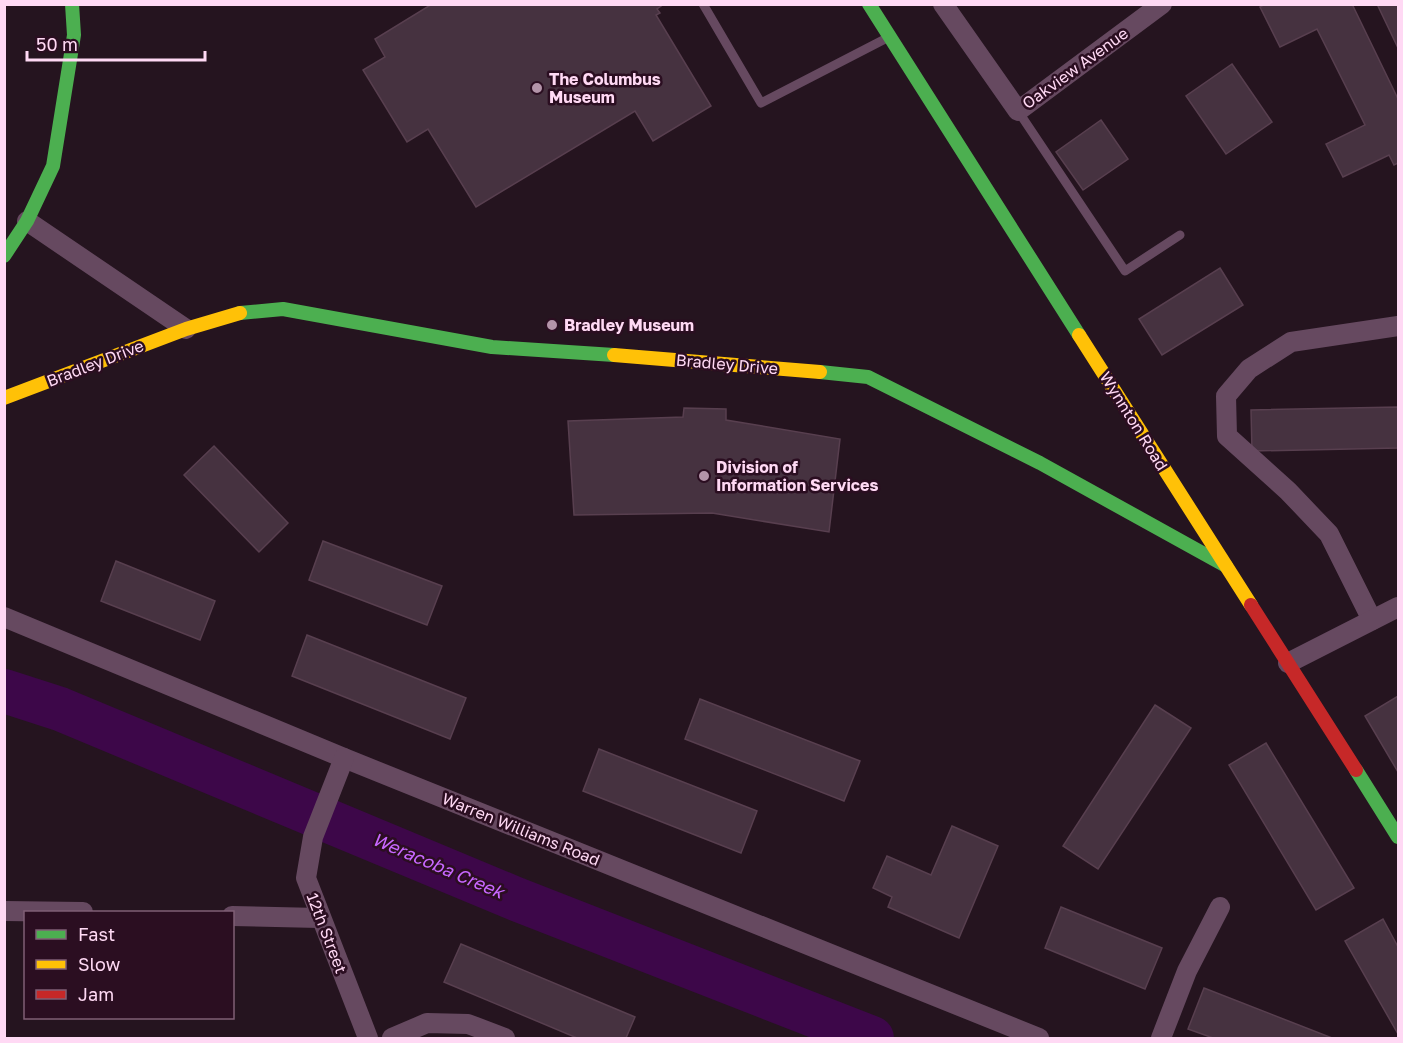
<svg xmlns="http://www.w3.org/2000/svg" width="1403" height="1043" viewBox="0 0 1403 1043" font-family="'Golos Text',sans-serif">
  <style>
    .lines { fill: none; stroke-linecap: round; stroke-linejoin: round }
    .river { stroke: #3d0749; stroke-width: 44 }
    .building { fill: #463240; stroke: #583f4f; stroke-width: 1.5 }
    .lane { stroke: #664960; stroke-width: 9 }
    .street { stroke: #664960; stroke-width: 20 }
    .fast { stroke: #4caf50; stroke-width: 14 }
    .slow { stroke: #ffc107; stroke-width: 14 }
    .jam { stroke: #c62828; stroke-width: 14 }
    .poi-dot { fill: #b394a9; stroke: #2b0e21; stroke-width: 2 }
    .labels { text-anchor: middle; stroke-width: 5; stroke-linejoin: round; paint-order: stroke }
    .street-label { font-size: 16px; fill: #ffd9f4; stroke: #2b0e21 }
    .poi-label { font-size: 16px; font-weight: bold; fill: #ffd9f4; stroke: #2b0e21; text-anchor: start }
    .water-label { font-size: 18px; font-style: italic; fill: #c867ff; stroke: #2b0e21 }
  </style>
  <rect width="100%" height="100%" fill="#25141f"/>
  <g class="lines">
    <path class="river" d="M 4,691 L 60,709 L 516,899 L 872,1038"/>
  </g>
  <g class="building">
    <path d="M 432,4 L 664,4 L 657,9 L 660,13 L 656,15 L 711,106 L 653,141 L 635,111 L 476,207 L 428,129 L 407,142 L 363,70 L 385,57 L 375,39 Z"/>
    <path d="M 1265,4 L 1352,4 L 1398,99 L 1398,163 L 1394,165 L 1389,155 L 1343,177 L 1326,144 L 1365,125 L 1317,29 L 1280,47 L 1260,7 Z"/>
    <path d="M 1377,4 L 1398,4 L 1398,48 Z"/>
    <path d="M 1232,64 L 1272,122 L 1226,154 L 1186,96 Z"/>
    <path d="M 1101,120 L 1128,159 L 1083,190 L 1056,152 Z"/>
    <path d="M 1220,268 L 1243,305 L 1162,355 L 1139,319 Z"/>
    <path d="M 1398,407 L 1398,448 L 1252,451 L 1251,410 Z"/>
    <path d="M 684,408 L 726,409 L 726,420 L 840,439 L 829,532 L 712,513 L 574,515 L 568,421 L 683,417 Z"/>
    <path d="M 214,446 L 288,523 L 259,552 L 184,475 Z"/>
    <path d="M 323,541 L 442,586 L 427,625 L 309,580 Z"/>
    <path d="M 116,561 L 215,601 L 200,640 L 101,601 Z"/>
    <path d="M 307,635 L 466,698 L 450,739 L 292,676 Z"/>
    <path d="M 1398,696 L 1398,772 L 1365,716 Z"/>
    <path d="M 700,699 L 860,761 L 844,801 L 685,739 Z"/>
    <path d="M 1155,705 L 1191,728 L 1098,869 L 1063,846 Z"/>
    <path d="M 1266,743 L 1354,888 L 1316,910 L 1229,765 Z"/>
    <path d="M 599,749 L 757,811 L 741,853 L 583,791 Z"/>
    <path d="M 952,826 L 998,846 L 959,938 L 888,907 L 892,897 L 873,888 L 887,856 L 931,875 Z"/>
    <path d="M 1061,907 L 1162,948 L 1145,989 L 1045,948 Z"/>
    <path d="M 1383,919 L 1398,947 L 1398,1034 L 1345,941 Z"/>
    <path d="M 461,944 L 635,1017 L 626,1038 L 577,1038 L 444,982 Z"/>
    <path d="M 1204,988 L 1332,1038 L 1213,1038 L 1188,1029 Z"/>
  </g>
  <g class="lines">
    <g class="lane">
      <path d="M 703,4 L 761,103 L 887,38"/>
      <path d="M 1018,111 L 1125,271 L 1180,235"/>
    </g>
    <g class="street">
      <path d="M 943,4 L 1018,111 L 1162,4"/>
      <path d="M 27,221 L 186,329"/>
      <path d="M 4,617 L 344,758 L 1039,1038"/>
      <path d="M 1372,620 L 1329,534 L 1288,491 L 1227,436 L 1226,396 L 1249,369 L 1291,342 L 1398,326"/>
      <path d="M 1288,663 L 1398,607"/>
      <path d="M 344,758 L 313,837 L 306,878 L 368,1038"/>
      <path d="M 4,911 L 83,912"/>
      <path d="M 232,916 L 319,918"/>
      <path d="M 392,1038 L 427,1023 L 468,1024 L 505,1038"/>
      <path d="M 1161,1038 L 1187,971 L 1220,907"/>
    </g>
    <g class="fast">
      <path d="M 869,4 L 1079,335"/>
      <path d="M 4,256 L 27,221 L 53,166 L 74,35 L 72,4"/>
      <path d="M 240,313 L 283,309 L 492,347 L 614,355"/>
      <path d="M 820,372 L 868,377 L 1040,463 L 1226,566"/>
      <path d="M 1356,770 L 1398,837"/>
    </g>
    <g class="slow">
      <path d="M 1079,335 L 1251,605"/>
      <path d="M 614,355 L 820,372"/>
      <path d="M 4,398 L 186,329 L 240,313"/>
    </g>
    <path class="jam" d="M 1251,605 L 1356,770"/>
  </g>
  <g class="poi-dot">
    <circle cx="537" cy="88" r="6"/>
    <circle cx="552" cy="325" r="6"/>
    <circle cx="704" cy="476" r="6"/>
  </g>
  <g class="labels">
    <g class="street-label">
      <text transform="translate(1075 68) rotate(-36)" y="6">Oakview Avenue</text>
      <text transform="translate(95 363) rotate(-21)" y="6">Bradley Drive</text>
      <text transform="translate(727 364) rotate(5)" y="6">Bradley Drive</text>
      <text transform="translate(1134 421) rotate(58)" y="6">Wynnton Road</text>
      <text transform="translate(521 829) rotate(22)" y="6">Warren Williams Road</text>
      <text transform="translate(327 933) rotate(69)" y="6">12th Street</text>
    </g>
    <g class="poi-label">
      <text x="549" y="85">The Columbus<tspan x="549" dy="18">Museum</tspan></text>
      <text x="564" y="331">Bradley Museum</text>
      <text x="716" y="473">Division of<tspan x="716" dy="18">Information Services</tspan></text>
    </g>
    <g class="water-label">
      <text transform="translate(438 866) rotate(23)" y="6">Weracoba Creek</text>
    </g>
  </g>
  <rect width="1403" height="1043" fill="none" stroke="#ffd9f4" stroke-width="12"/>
  <rect x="24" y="911" width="210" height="108" fill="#2b0e21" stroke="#805f75" stroke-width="1.5"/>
  <rect x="36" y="930" width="30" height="9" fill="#4caf50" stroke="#805f75" stroke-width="1.5"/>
  <text x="78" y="941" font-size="18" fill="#ffd9f4">Fast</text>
  <rect x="36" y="960" width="30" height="9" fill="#ffc107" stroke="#805f75" stroke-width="1.5"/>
  <text x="78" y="971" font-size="18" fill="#ffd9f4">Slow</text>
  <rect x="36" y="990" width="30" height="9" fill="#c62828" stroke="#805f75" stroke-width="1.5"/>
  <text x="78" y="1001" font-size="18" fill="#ffd9f4">Jam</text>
  <path d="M27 51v9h178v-9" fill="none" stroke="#ffd9f4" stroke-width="3"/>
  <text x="36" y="51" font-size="18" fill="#ffd9f4" stroke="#2b0e21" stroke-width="4.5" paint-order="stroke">50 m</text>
</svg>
